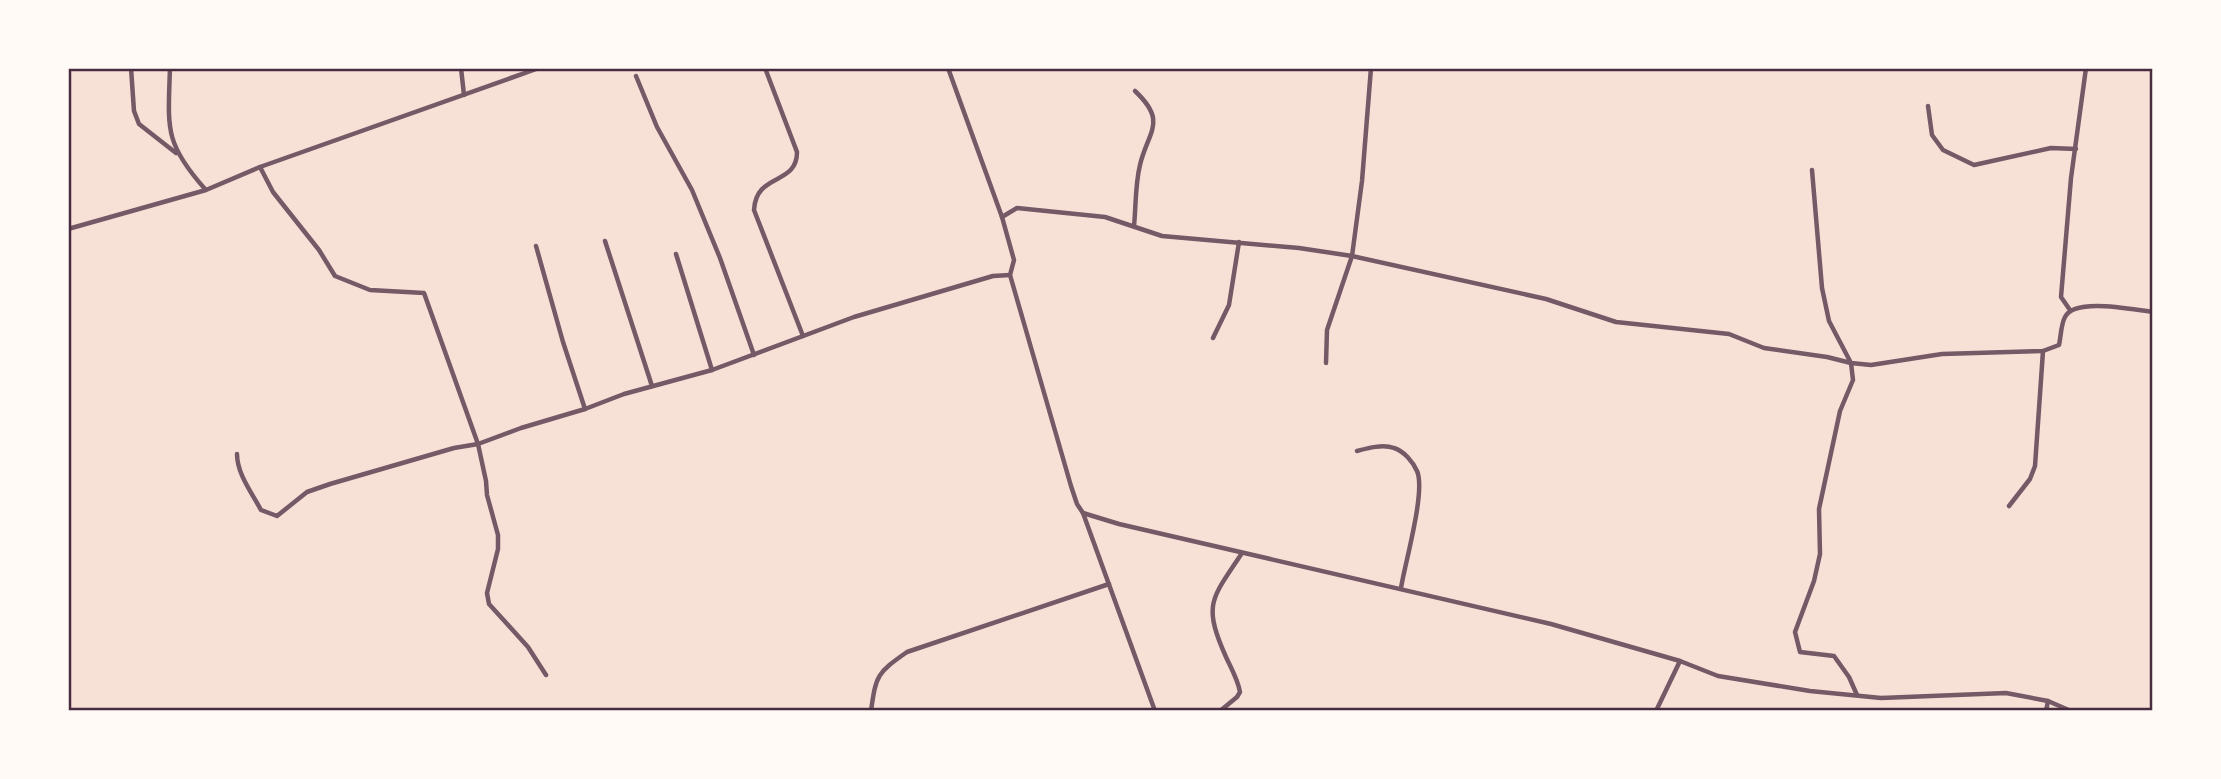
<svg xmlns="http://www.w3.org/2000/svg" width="2221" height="779" viewBox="0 0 2221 779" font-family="'Public Sans',sans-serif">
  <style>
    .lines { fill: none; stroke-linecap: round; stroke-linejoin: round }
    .minor { stroke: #755966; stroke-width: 4.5 }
    .neatline { fill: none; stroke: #4a2c40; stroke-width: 2.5 }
  </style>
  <rect width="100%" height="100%" fill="#f7e1d7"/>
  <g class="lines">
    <g class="minor">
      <path d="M 131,68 L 134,111 L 139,124 L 176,153"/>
      <path d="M 170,68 C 168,128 164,143 205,189"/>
      <path d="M 461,68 L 464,95"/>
      <path d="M 765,68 L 797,152 C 797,186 756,172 754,210 L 803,336"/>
      <path d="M 948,68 L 1002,217 L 1014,260 L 1010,275 L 1071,486 L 1077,504 L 1083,513 L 1155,711"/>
      <path d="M 636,76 L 657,127 L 692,190 L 720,258 L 754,355"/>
      <path d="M 1928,106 L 1932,135 L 1943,150 L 1974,165 L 2051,148 L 2076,149"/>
      <path d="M 260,167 L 273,192 L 319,250 L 335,276 L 370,290 L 424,293 L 478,444 L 486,481 L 487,495 L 498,535 L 498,549 L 487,593 L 489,604 L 528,647 L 546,675"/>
      <path d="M 1812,170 L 1822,288 L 1829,321 L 1851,363 L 1853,380 L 1840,411 L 1819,509 L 1820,554 L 1814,581 L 1795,632 L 1800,652 L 1834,656 L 1849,677 L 1857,695"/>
      <path d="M 1002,217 L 1017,208 L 1105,217 L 1162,236 L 1299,248 L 1352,256 L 1546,299 L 1616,322 L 1729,334 L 1764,348 L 1827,357 L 1851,363 L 1871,365 L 1942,354 L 2043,351 L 2059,345 C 2061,336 2061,324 2065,317 C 2075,297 2134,310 2153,312"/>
      <path d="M 1134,226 C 1136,207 1135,185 1140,165 C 1148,131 1168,122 1135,91"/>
      <path d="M 68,229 L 206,190 L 260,167 L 539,68"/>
      <path d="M 605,241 L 652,386"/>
      <path d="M 536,246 L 563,342 L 585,409"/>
      <path d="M 676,254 L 712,370"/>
      <path d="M 2070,310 L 2061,297 L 2071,178 L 2086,68"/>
      <path d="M 1213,338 L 1229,305 L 1239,242"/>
      <path d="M 1326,363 L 1327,330 L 1352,256 L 1362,181 L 1371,68"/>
      <path d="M 1357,451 C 1368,448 1383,444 1394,448 C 1404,451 1413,462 1417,471 C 1426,491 1405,563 1401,588"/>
      <path d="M 237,454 C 237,474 252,493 261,510 L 277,516 L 307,492 L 330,484 L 454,448 L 478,444 L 521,428 L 585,409 L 624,394 L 712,370 L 854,317 L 993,276 L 1010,275"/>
      <path d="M 2009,506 L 2030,479 L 2035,466 L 2043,351"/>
      <path d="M 1083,513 L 1119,524 L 1551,624 L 1680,661 L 1718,676 L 1810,691 L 1881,698 L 2006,693 L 2048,701 L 2071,711"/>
      <path d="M 871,711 C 876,675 877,673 907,652 L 1109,584"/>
      <path d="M 1220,711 L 1237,697 L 1240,692 C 1238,680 1231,668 1226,657 C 1202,603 1212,599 1242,553"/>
      <path d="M 1656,711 L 1680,661"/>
      <path d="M 2046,711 L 2048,701"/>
    </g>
  </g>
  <rect width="2221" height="779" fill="none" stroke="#fffaf5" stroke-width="140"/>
  <rect x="70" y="70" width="2081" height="639" class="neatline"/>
</svg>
